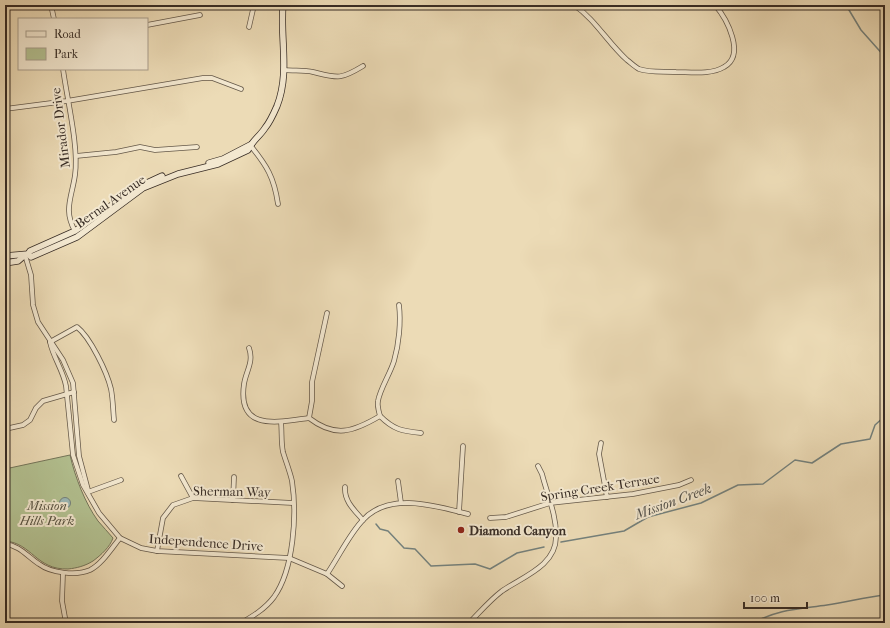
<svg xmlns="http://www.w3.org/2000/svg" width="890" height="628" viewBox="0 0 890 628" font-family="'IM FELL French Canon',serif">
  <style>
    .green { fill: #b3c191; stroke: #75765b }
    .water { fill: #9cb9b8; stroke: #74817d }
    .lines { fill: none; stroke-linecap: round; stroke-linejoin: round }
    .stream { stroke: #74817d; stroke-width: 1.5 }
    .minor-casing { stroke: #645849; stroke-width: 5.5 }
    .secondary-casing { stroke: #372c25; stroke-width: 7 }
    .minor { stroke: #f3e8d0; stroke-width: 4 }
    .secondary { stroke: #f3e8d0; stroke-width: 5.5 }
    .poi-dot { fill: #8f2418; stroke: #f3e8d0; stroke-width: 1.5 }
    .labels { text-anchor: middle; stroke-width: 4; stroke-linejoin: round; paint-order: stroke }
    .street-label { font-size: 13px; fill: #372c25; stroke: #f3e8d0 }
    .park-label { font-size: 13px; font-style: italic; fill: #565140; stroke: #f3e8d0 }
    .poi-label { font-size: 13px; font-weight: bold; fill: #372c25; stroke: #f3e8d0; text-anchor: start }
    .water-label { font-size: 14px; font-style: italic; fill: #504f4a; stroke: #f3e8d0 }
  </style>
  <rect width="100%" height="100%" fill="#ecdbb6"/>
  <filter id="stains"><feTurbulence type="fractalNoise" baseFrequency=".005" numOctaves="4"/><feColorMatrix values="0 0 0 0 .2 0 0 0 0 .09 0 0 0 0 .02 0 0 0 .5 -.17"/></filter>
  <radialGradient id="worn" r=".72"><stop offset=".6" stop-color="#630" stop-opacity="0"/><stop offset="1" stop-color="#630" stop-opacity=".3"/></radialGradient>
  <path class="green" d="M 70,455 C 75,477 85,503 98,521 C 103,527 108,532 113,538 C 110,547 101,555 93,561 C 85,566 77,568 68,569 C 36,570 32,543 5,541 L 5,469 Z"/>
  <circle class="water" cx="65" cy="503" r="5.5"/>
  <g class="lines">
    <g class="stream">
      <path d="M 846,5 L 861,30 L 885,57"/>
      <path d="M 376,524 L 380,529 L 388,531 L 404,548 L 415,549 L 431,566 L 475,564 L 490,569 L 517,553 L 544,547"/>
      <path d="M 561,542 L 624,531 L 648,517 L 701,503 L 738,485 L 763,484 L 795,460 L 812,463 L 841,444 L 870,439 L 875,425 L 885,416"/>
      <path d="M 753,623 C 778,609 799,609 827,605 C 847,602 866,597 885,595"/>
    </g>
    <g class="minor-casing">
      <g id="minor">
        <path d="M 51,5 L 54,19"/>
        <path d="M 574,5 C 595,19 608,43 627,60 C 631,63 635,67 639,69 C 650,73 664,71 676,72 C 690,72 711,75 724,67 C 746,55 727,19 715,5"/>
        <path d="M 147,25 L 200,15"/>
        <path d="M 249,27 L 254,5"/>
        <path d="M 63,69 C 67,99 79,147 75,175 C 72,197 63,210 75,231"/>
        <path d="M 285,70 C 294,71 304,70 313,72 C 338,78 340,80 363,66"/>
        <path d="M 5,109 L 67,101 L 203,78 L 212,78 L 241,89"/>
        <path d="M 250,145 C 267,166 274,177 278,204"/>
        <path d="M 76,156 L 116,152 L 140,147 L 155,150 L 197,147"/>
        <path d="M 25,255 L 31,275 L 33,305 L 38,322 L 63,360 L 73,383 L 79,456 L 88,490"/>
        <path d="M 50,342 C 53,357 63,370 66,386 L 73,455 L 83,485 L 99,513 L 120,538 L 141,548 L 157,551 L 289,558 L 327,574 L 342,586"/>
        <path d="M 50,342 L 77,327 C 90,337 107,372 111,389 C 113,399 113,410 114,420"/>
        <path d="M 249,348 C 254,362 246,371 244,384 C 237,432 278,422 309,418 C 335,438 353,432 380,416 C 394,430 402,431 421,433"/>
        <path d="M 380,416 C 379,412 377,406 378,401 C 380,389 390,374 394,361 C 399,344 401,322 399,305"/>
        <path d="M 309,418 L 312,401 L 312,382 L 327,313"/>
        <path d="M 5,429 L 23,425 L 30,420 L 36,408 L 43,401 L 74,392"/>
        <path d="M 601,443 L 599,454 L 607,497"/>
        <path d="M 181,476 L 193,498"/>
        <path d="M 398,481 L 401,503"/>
        <path d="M 345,487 C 344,501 354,510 363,520"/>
        <path d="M 88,492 L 121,480"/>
        <path d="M 233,500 L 234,477"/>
        <path d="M 459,512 L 463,446"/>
        <path d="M 490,518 L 506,517 L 550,503 L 633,494 L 679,485 L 691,480"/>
        <path d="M 5,544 C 19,545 28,557 39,564 C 51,573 76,576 90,570 C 102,564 111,549 120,538"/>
        <path d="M 157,551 L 163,518 L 173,505 L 193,498 L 293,503"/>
        <path d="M 63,573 L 62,601 L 66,623"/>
        <path d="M 327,574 C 338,558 350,533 363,520 C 389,491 436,506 468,514"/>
        <path d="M 241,623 C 253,616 265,609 274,597 C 294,569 297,514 292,481 C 290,472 286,462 283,452 C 281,443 282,432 281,422"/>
        <path d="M 469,623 C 480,612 490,600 502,591 C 522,577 556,566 556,537 C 557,516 547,494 542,474 L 538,466"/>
        <path d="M 810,623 L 838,621 L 845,623"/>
      </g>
    </g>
    <g class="secondary-casing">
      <g id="secondary">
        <path d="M 209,163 L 223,159 L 250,145"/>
        <path d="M 28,254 L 31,257 L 77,237 L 143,188 L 178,174 L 218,164 L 248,150 C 252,141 260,136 265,128 C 270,122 274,113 277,106 C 290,73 280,39 283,5"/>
        <path d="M 5,256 L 28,254 L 30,251 L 75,231 L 136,188 L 162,176"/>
        <path d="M 5,263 L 18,261 L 25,255"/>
      </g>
    </g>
    <use href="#minor" class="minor"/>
    <use href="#secondary" class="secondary"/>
  </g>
  <circle class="poi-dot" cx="461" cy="530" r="4"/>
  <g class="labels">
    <g class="street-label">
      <text transform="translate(60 128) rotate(-97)" y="5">Mirador Drive</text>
      <text transform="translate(110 201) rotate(-35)" y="5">Bernal Avenue</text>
      <text transform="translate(600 487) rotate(-9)" y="5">Spring Creek Terrace</text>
      <text transform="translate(232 491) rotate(1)" y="5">Sherman Way</text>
      <text transform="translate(206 542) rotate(4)" y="5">Independence Drive</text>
    </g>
    <g class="park-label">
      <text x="47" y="510">Mission<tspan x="47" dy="15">Hills Park</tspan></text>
    </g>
    <g class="poi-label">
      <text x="469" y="535">Diamond Canyon</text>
    </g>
    <g class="water-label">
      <text transform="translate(673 501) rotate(-20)" y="5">Mission Creek</text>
    </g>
  </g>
  <rect width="890" height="628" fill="none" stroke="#ecdbb6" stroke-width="20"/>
  <rect x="6" y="6" width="878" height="616" fill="none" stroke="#372c25" stroke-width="2"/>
  <rect x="10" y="10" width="870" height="608" fill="none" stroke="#372c25"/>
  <rect x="18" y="18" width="130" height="52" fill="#f3e8d0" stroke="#a89d8c"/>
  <rect x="26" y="31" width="20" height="6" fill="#f3e8d0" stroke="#a89d8c"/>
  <text x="54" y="38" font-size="12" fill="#372c25">Road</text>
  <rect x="26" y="48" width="20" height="12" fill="#b3c191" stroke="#a89d8c"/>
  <text x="54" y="58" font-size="12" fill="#372c25">Park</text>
  <path d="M744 602v6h63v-6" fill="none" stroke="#372c25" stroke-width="2"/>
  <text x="750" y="602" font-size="12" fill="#372c25" stroke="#f3e8d0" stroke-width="3" paint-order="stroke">100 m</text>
  <rect width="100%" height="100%" filter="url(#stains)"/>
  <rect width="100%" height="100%" fill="url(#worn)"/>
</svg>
